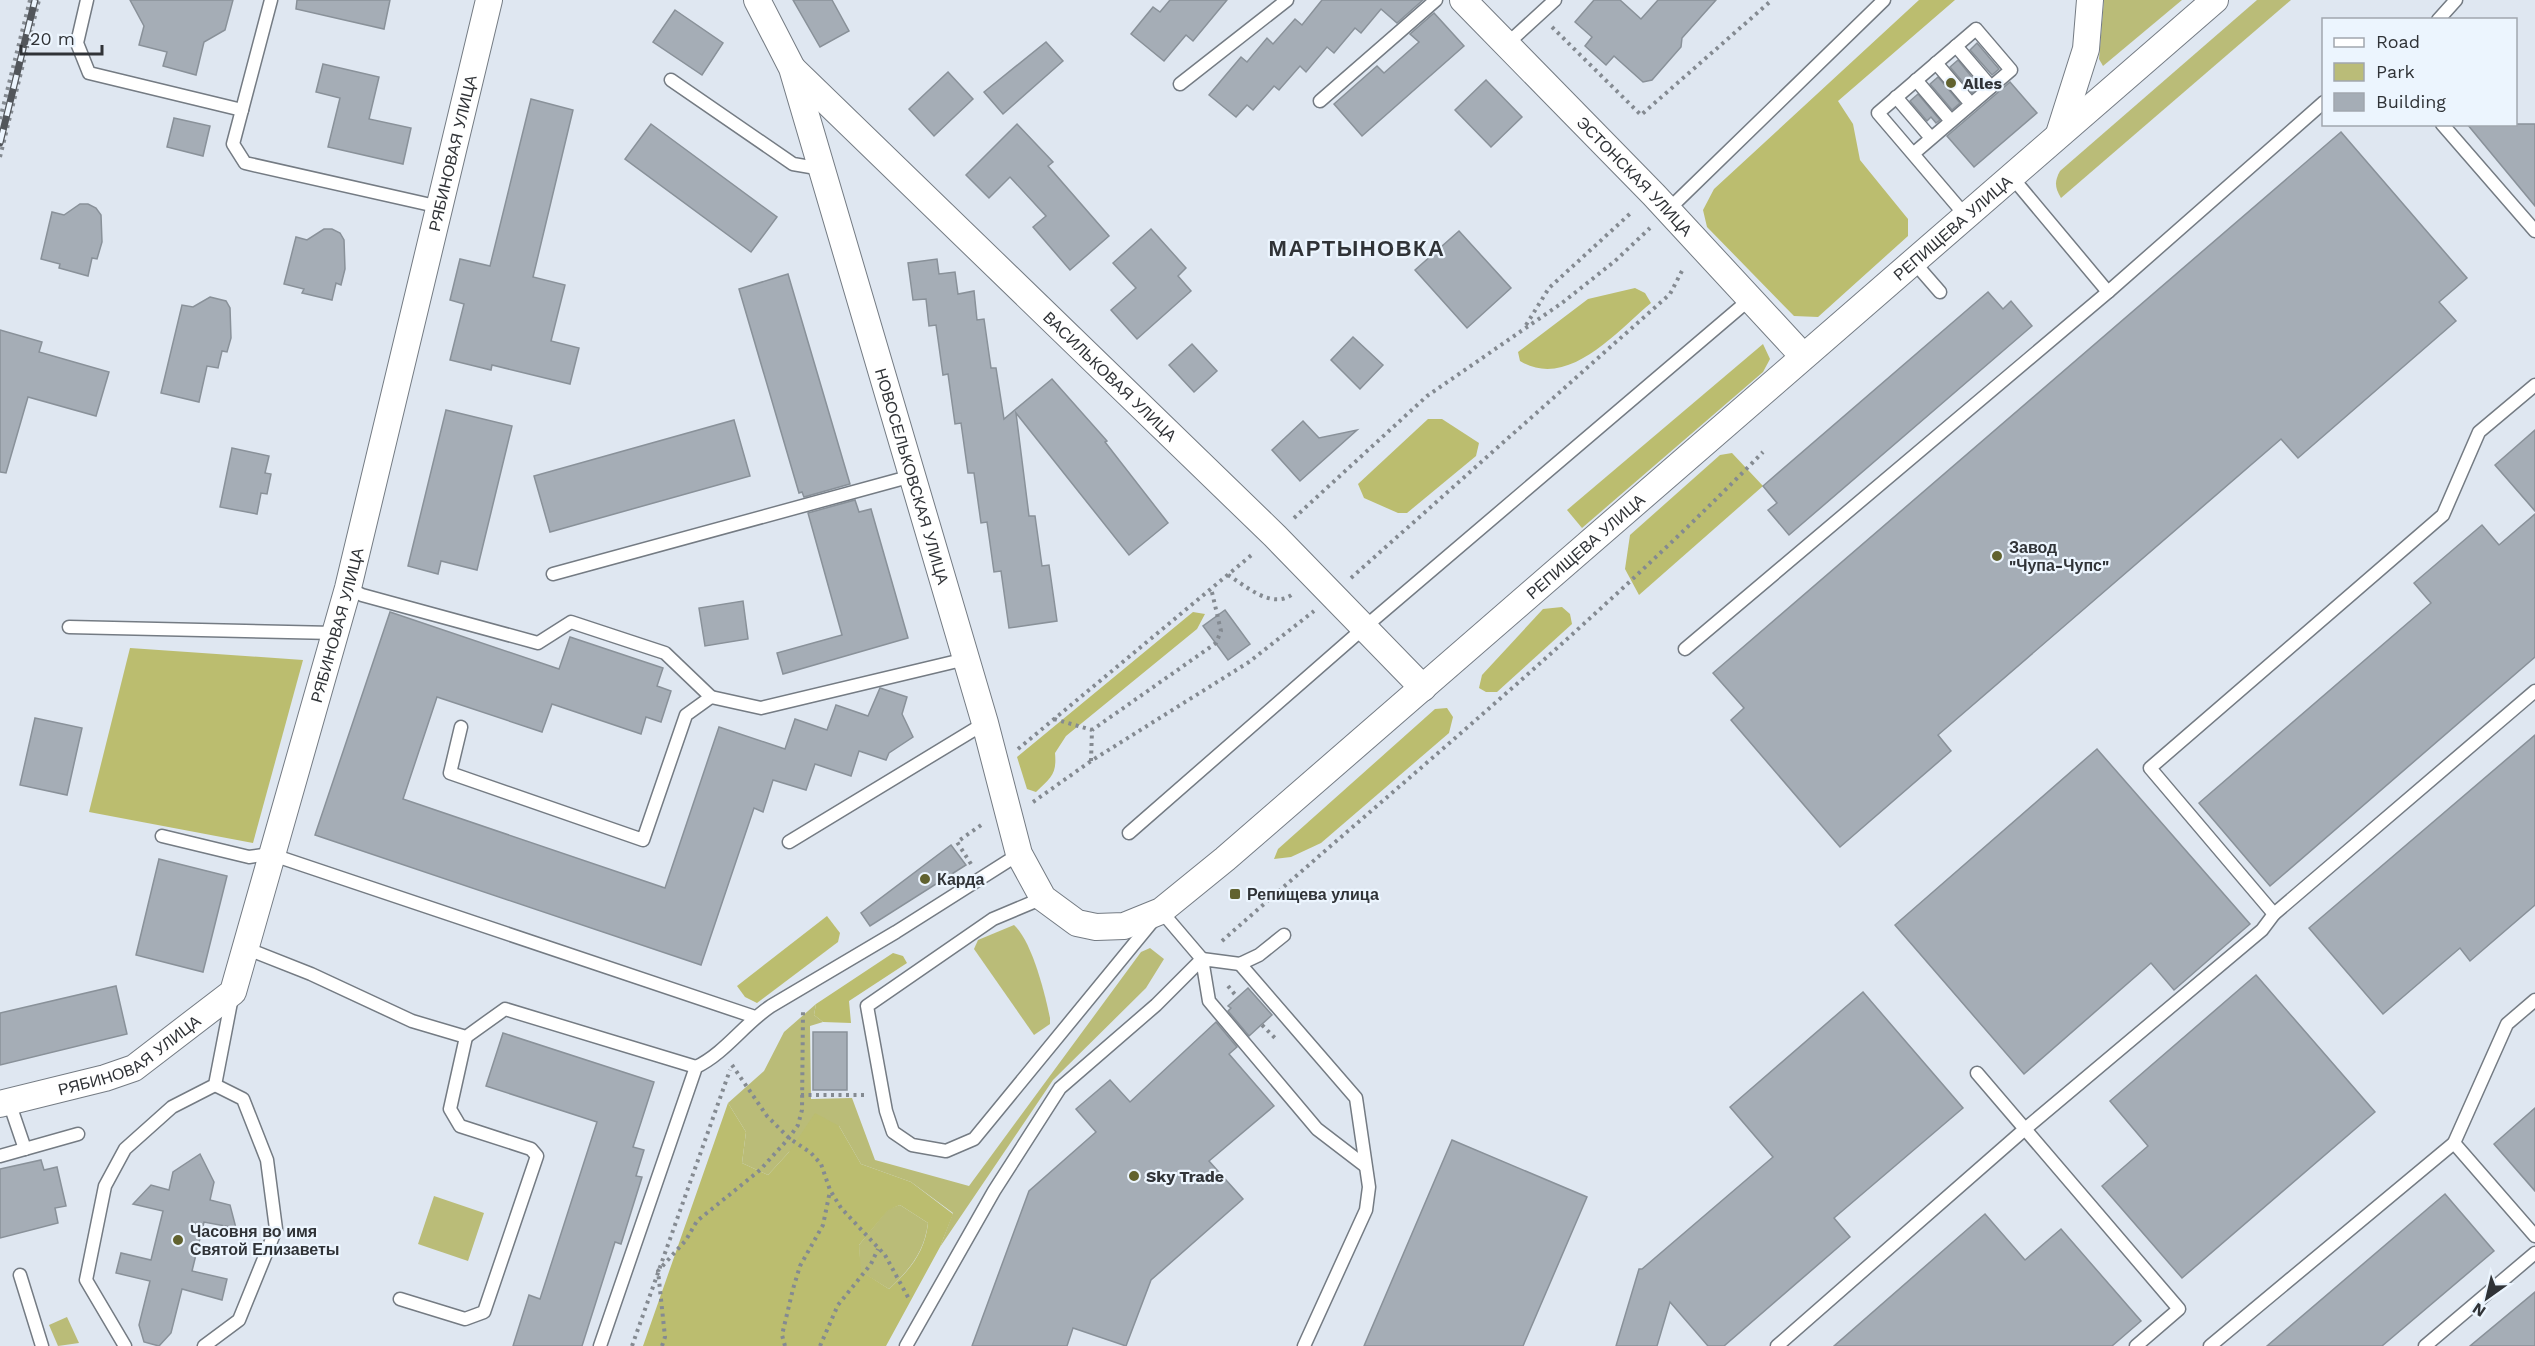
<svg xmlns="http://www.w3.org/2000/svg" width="2535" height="1346" viewBox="0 0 2535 1346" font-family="'Work Sans',sans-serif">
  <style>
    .green { fill: #babc78 }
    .forest { fill: #bbbd6f; fill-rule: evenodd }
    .building { fill: #a5adb6; stroke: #899199; stroke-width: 1.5 }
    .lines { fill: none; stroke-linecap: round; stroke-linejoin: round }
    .service-casing { stroke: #747b83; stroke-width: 15 }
    .minor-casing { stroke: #747b83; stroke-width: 28 }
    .path { stroke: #848a91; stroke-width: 4; stroke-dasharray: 3 4.5; stroke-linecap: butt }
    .service { stroke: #fff; stroke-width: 12 }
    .minor { stroke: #fff; stroke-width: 26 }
    .rail-casing { stroke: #52565b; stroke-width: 7 }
    .rail { stroke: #ecf5fe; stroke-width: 4.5; stroke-dasharray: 14; stroke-linecap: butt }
    .poi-dot { fill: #61622f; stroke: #ecf5fe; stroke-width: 2 }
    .labels { text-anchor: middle; stroke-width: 4.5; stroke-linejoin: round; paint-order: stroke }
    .poi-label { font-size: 16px; font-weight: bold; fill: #303337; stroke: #ecf5fe; text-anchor: start }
    .street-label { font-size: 16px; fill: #303337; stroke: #ecf5fe }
    .district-label { font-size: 22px; font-weight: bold; letter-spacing: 1.5px; fill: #303337; stroke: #ecf5fe }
  </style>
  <rect width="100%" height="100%" fill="#dfe7f1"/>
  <g class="green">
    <path d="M 2104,0 L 2182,0 L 2103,66 L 2099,59 Z"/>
    <path d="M 2257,0 L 2291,0 L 2061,198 C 2055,188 2054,182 2060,171 Z"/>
    <path d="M 1014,925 C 1032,941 1045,994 1050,1018 L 1050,1024 L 1034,1035 L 974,949 L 978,940 Z"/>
    <path d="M 1150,948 L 1164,959 L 1146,988 L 1053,1080 L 940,1247 L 953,1213 L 911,1182 L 861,1164 L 839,1126 L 789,1152 L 768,1175 L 742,1163 L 746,1132 L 728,1103 L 764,1071 L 784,1032 L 816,1004 L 814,1015 L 823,1022 L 810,1026 L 811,1099 L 852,1098 L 875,1160 L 969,1186 L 1141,952 Z"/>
    <path d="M 434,1196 L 484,1213 L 468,1261 L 418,1244 Z"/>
    <path d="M 900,1205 L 928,1223 C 924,1253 910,1269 889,1289 L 860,1271 L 859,1245 L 888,1209 Z"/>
    <path d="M 67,1317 L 79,1343 L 58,1346 L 49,1325 Z"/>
  </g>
  <g class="forest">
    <path d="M 1919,0 L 1955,0 L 1838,101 L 1853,124 L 1860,160 L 1908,219 L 1908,236 L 1818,317 L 1794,316 L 1707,227 L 1703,210 L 1714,189 Z"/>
    <path d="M 1635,288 L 1645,293 L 1651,303 C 1616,332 1568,390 1520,361 L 1518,352 L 1588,299 Z"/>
    <path d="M 1763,344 L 1770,359 L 1763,372 L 1582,528 L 1567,510 Z"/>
    <path d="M 1428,419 L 1442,419 L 1479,443 L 1476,456 L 1407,513 L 1398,513 L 1364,498 L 1358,484 Z"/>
    <path d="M 1732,453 L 1763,486 L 1639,595 L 1625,569 L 1630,535 L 1720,455 Z"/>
    <path d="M 1562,607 L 1570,614 L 1572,624 L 1497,692 L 1486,692 L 1479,688 L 1482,675 L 1543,609 Z"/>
    <path d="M 1193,612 L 1205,614 L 1197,629 L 1066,736 L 1055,753 C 1057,775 1051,777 1036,792 L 1027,789 L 1017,757 Z"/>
    <path d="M 130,648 L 303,660 L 253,843 L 89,812 Z"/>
    <path d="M 1447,708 L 1453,717 L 1449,733 L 1321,843 L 1291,857 L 1274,859 L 1278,849 L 1435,709 Z"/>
    <path d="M 827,916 L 840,933 L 838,942 L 757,1003 L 745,997 L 737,986 Z"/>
    <path d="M 893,953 L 903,956 L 907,963 L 849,1001 L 851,1023 L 823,1022 L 814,1015 L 816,1004 Z"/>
    <path d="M 728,1103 L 746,1132 L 742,1163 L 768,1175 L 789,1152 L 815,1113 L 839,1126 L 861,1164 L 911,1182 L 953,1214 L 940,1247 L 886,1346 L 643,1346 ZM 900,1205 L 928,1223 C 925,1252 910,1270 889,1289 L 861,1271 L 859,1245 L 888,1210 Z"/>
  </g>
  <g class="building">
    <path d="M 130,0 L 233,0 L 225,30 L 204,42 L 196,75 L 163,66 L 167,52 L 139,45 L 144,26 Z"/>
    <path d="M 297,0 L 390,0 L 384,29 L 296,9 Z"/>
    <path d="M 793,0 L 832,0 L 849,31 L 820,47 Z"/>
    <path d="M 1170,0 L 1227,0 L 1193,41 L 1186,35 L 1164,61 L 1131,34 L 1153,7 L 1160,12 Z"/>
    <path d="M 1322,0 L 1423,0 L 1397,23 L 1381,9 L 1361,33 L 1355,28 L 1334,53 L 1327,47 L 1306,72 L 1300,66 L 1279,90 L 1274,86 L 1253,110 L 1247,105 L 1236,117 L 1209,95 L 1241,57 L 1247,62 L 1267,38 L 1273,44 L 1295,19 L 1302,25 Z"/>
    <path d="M 1594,0 L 1620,0 L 1641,19 L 1658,0 L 1716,0 L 1682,38 L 1681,47 L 1652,80 L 1643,82 L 1614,56 L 1606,65 L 1585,46 L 1592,37 L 1575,22 Z"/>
    <path d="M 675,10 L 723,43 L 702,75 L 653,42 Z"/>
    <path d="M 1434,13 L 1464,46 L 1362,136 L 1334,104 L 1377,66 L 1384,73 L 1419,42 L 1410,34 Z"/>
    <path d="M 1046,42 L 1063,61 L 1003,114 L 984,92 Z"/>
    <path d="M 1977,43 L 1999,69 L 1992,75 L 1970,50 Z"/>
    <path d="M 1958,60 L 1979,86 L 1972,93 L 1950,67 Z"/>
    <path d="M 323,64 L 379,77 L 369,119 L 411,128 L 403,164 L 328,147 L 340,98 L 316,92 Z"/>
    <path d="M 948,72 L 973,99 L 934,136 L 909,109 Z"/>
    <path d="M 1938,77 L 1960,103 L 1952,110 L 1930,84 Z"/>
    <path d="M 1486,80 L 1522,117 L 1491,147 L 1455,110 Z"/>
    <path d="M 2010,82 L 2037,113 L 1974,167 L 1947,136 Z"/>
    <path d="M 1918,94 L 1940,120 L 1936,123 L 1931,117 L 1927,121 L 1910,101 Z"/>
    <path d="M 531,99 L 573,110 L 533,277 L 565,285 L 551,341 L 579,348 L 570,384 L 492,365 L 491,370 L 450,360 L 464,304 L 450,300 L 460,259 L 490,266 Z"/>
    <path d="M 174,118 L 210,126 L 203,156 L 167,147 Z"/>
    <path d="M 651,124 L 777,217 L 751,252 L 625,159 Z"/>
    <path d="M 1017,124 L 1053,162 L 1048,166 L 1109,236 L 1070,270 L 1033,227 L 1046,216 L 1010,177 L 989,198 L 966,175 Z"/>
    <path d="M 2467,124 L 2535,124 L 2535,206 Z"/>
    <path d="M 2341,132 L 2467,278 L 2439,302 L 2456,321 L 2298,458 L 2281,439 L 1938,735 L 1951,751 L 1840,847 L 1731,720 L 1744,708 L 1713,673 Z"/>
    <path d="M 80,204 L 88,204 L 96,208 L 101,215 L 102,242 L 97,259 L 92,258 L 88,276 L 59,268 L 60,264 L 41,259 L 52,212 L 64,215 Z"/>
    <path d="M 324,229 L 332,229 L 340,233 L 344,240 L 345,269 L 341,285 L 336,283 L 332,300 L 302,293 L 304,289 L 284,284 L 296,237 L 307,240 Z"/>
    <path d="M 1151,229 L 1186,268 L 1178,276 L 1191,291 L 1137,339 L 1111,310 L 1136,288 L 1113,263 Z"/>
    <path d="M 1459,231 L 1511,288 L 1467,328 L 1415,270 Z"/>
    <path d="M 937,259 L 939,274 L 955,272 L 958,294 L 974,291 L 977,320 L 984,319 L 991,368 L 996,368 L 1004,419 L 1052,379 L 1107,441 L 1105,442 L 1168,523 L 1129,555 L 1016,413 L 1029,516 L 1035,516 L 1042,566 L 1049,565 L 1057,621 L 1009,628 L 1001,571 L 994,572 L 987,522 L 981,523 L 974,473 L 968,473 L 961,423 L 955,424 L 948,374 L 943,375 L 936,325 L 929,326 L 926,299 L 913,300 L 908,263 Z"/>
    <path d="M 788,274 L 850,484 L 804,497 L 802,492 L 799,493 L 739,289 Z"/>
    <path d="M 1988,292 L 2003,309 L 2011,301 L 2032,326 L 1789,535 L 1768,510 L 1777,503 L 1763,486 Z"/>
    <path d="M 210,297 L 226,301 L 230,308 L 231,338 L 227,352 L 222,351 L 218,368 L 207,366 L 199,402 L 161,393 L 182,305 L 193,307 Z"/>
    <path d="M 0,330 L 42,342 L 39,352 L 109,372 L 96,416 L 28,397 L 6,473 L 0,472 Z"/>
    <path d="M 1353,337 L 1383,365 L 1360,389 L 1331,360 Z"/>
    <path d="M 1192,344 L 1217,371 L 1194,392 L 1169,365 Z"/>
    <path d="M 446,410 L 512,426 L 477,570 L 441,561 L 438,574 L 408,566 Z"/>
    <path d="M 734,420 L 750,476 L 550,532 L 534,476 Z"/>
    <path d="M 1303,421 L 1319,438 L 1357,430 L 1300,481 L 1272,450 Z"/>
    <path d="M 2535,430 L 2535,511 L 2495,465 Z"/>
    <path d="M 232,448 L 269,456 L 265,473 L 271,474 L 267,494 L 261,493 L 257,514 L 220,507 Z"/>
    <path d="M 855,500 L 859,512 L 871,509 L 908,638 L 783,674 L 777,653 L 842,635 L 808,513 Z"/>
    <path d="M 2535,514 L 2535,657 L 2270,886 L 2199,803 L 2431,603 L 2414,583 L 2482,525 L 2499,545 Z"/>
    <path d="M 743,601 L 748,639 L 705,646 L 699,608 Z"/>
    <path d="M 1225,610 L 1250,644 L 1228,660 L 1203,626 Z"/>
    <path d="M 390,612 L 559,669 L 570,637 L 663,668 L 657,686 L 671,691 L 661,722 L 646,717 L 641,734 L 552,704 L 542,732 L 437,697 L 403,799 L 665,888 L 719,727 L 785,749 L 795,719 L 827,730 L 836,705 L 868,716 L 880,688 L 907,697 L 902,714 L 913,737 L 889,753 L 886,760 L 859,751 L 851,776 L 815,764 L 806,790 L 773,780 L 763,812 L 754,808 L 701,965 L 315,835 Z"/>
    <path d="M 35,718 L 82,728 L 67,795 L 20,785 Z"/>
    <path d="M 2535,735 L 2535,905 L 2470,961 L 2460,948 L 2383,1014 L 2309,928 Z"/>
    <path d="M 2097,749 L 2250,924 L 2174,990 L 2151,963 L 2024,1074 L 1895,925 Z"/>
    <path d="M 951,845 L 966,865 L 870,926 L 861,913 Z"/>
    <path d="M 159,859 L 227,876 L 203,972 L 136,955 Z"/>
    <path d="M 2256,975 L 2375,1112 L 2182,1278 L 2102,1186 L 2148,1146 L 2110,1101 Z"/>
    <path d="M 116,986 L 127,1034 L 0,1065 L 0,1013 Z"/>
    <path d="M 1248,988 L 1272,1015 L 1249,1036 L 1228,1011 L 1231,1008 L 1228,1006 Z"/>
    <path d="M 1863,992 L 1963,1108 L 1834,1218 L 1850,1237 L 1724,1346 L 1708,1346 L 1670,1302 L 1657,1346 L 1616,1346 L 1639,1269 L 1642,1269 L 1773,1157 L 1730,1107 Z"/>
    <path d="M 1216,1022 L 1237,1047 L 1229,1054 L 1274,1106 L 1209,1161 L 1243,1199 L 1151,1280 L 1126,1346 L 1073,1328 L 1067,1346 L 972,1346 L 1029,1191 L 1096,1132 L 1076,1109 L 1110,1080 L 1130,1102 Z"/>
    <rect x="813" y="1032" width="34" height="58"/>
    <path d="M 503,1033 L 654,1082 L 633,1147 L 644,1150 L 636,1176 L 642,1177 L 621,1244 L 615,1242 L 582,1346 L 513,1346 L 529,1295 L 540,1299 L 597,1122 L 486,1086 Z"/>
    <path d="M 2535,1108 L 2535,1191 L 2494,1144 Z"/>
    <path d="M 1452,1140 L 1587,1197 L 1523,1346 L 1364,1346 Z"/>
    <path d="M 200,1154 L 214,1182 L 210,1200 L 230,1205 L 236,1228 L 204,1222 L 192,1271 L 227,1279 L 222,1300 L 182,1289 L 171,1333 L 159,1346 L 144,1342 L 139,1325 L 150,1281 L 116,1273 L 121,1253 L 151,1260 L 163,1211 L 133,1204 L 151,1185 L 169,1190 L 173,1172 Z"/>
    <path d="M 41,1160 L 44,1170 L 57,1167 L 66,1206 L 55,1208 L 58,1223 L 0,1238 L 0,1169 Z"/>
    <path d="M 2445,1194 L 2494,1251 L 2382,1346 L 2267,1346 Z"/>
    <path d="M 1985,1214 L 2025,1260 L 2061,1229 L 2141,1321 L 2112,1346 L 1834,1346 Z"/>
    <path d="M 2535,1292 L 2535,1346 L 2470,1346 Z"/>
  </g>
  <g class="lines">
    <g class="service-casing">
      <g id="service">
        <path d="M 87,0 L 77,43 L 89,73 L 242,110"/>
        <path d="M 271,0 L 233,144 L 245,163 L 440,207"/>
        <path d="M 2438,20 L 2456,0"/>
        <path d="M 1508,43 L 1555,0"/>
        <path d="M 1956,46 L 1991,87"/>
        <path d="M 1936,63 L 1971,104"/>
        <path d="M 671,80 L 793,164 L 822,169"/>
        <path d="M 1916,80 L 1951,121"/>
        <path d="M 1180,84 L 1287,0"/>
        <path d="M 1896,97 L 1931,138"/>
        <path d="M 1320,101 L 1436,0"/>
        <path d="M 2442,124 L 2535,231"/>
        <path d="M 1913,154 L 1878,113 L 1976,29 L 2011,70 L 1913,154 L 1965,215"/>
        <path d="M 2011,176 L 2108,292 L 2324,102"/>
        <path d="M 1668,210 L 1884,0"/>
        <path d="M 1913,261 L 1940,292"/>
        <path d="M 2535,385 L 2479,432 L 2443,515 L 2150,768 L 2274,914 L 2535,691"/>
        <path d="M 553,574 L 912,476"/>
        <path d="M 348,588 L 362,595 L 538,643 L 571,622 L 665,653 L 711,697"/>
        <path d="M 69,627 L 334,633"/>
        <path d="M 1685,649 L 2108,292"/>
        <path d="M 461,727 L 450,773 L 643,840 L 686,715 L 711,697 L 761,708 L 966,659"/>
        <path d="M 1129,833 L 1366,626 L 1750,299"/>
        <path d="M 162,836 L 249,857 L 270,854 L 755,1017"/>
        <path d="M 789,842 L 985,723"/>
        <path d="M 1284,935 L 1259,955 L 1240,964 L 1202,959 L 1209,1001 L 1317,1129 L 1364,1165"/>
        <path d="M 245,948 L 311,974 L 412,1021 L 466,1037 L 505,1009 L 696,1067"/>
        <path d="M 1240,964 L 1356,1098 L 1369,1187 L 1366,1210 L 1304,1346"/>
        <path d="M 2535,1000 L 2507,1024 L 2454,1143 L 2535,1236"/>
        <path d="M 1977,1073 L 2179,1309 L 2136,1346"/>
        <path d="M 9,1102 L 25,1149"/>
        <path d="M 0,1156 L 78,1134"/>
        <path d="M 20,1275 L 42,1346"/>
        <path d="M 400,1299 L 465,1319 L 484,1312 L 537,1156 L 531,1149 L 460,1126 L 450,1109 L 466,1037"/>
        <path d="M 125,1346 L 86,1280 L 105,1186 L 125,1149 L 172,1107 L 215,1085 L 232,997"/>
        <path d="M 204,1346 L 239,1320 L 276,1229 L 267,1160 L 243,1099 L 215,1085"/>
        <path d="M 600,1346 L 696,1067 C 725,1053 744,1024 771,1006 L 896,932 L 1019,854"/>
        <path d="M 906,1346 L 994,1191 L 1060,1088 L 1156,1005 L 1202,959 L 1161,911 L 974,1139 L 946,1151 L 912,1145 L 893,1132 L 886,1111 L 867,1006 L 993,919 L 1043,898"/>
        <path d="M 1777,1346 L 2025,1129 L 2262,930 L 2274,914"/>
        <path d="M 2210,1346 L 2454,1143"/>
        <path d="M 2425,1346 L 2535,1253"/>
      </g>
    </g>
    <g class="minor-casing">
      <g id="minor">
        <path id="s1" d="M 757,0 L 792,68 L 985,723 L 1019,854 L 1043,898 L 1077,923 L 1096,927 L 1124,926 L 1161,911 L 1225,859 L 2215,0"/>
        <path id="s2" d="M 1463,0 L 1654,195 L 1803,356"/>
        <path id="s3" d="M 794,70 L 1275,536 L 1423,688"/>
        <path d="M 2059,134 L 2086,49 L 2090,0"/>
        <path id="s4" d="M 0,1104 L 105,1078 L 134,1068 L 233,992 L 348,588 L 489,0"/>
      </g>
    </g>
    <g class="path">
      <path d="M 1552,27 L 1641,115 L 1772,0"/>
      <path d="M 0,119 L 30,0"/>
      <path d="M 0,157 L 39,0"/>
      <path d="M 1526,325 L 1549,288 L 1633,211"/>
      <path d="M 1294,518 L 1427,396 L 1562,303 L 1615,261 L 1650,228"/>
      <path d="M 1228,575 C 1246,586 1273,611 1294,593"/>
      <path d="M 1351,578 L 1670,294 L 1684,267"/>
      <path d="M 1054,719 L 1092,730"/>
      <path d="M 1018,749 L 1254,553"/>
      <path d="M 1091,761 L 1092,730 L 1216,643 L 1221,631 L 1211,588"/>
      <path d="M 1033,802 L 1091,761 L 1249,662 L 1314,611"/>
      <path d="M 971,864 L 957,842 L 984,823"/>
      <path d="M 1222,941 C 1404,780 1593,626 1763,452"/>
      <path d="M 1228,986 L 1237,997"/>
      <path d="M 1262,1025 L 1275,1038"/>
      <path d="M 732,1065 L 767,1116 L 789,1138 L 811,1153 L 821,1164 L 830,1190 L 841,1208 L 885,1255 L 909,1299"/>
      <path d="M 801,1095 L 864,1095"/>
      <path d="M 632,1346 L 730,1070"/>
      <path d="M 662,1346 L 665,1337 L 658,1271 L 686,1240 L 697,1221 L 760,1170 L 789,1138 L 798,1125 L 802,1110 L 803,1010"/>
      <path d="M 785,1346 L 782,1335 L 793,1289 L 800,1266 L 823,1225 L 830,1191"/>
      <path d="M 820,1346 L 838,1305 L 871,1264 L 878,1249"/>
    </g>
    <use href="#service" class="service"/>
    <use href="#minor" class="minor"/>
    <g class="rail-casing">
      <path id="rail" d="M 0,143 L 35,0"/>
    </g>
    <use href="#rail" class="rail"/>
  </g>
  <g class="poi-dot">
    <circle cx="1951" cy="83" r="6"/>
    <circle cx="1997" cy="556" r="6"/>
    <circle cx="925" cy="879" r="6"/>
    <rect x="1229" y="888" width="12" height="12" rx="3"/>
    <circle cx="1134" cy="1176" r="6"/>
    <circle cx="178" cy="1240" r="6"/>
  </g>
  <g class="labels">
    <g class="poi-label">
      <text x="1963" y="89">Alles</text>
      <text x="2009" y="553">Завод<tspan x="2009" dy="18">"Чупа-Чупс"</tspan></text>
      <text x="937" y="885">Карда</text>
      <text x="1247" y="900">Репищева улица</text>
      <text x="1146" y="1182">Sky Trade</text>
      <text x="190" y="1237">Часовня во имя<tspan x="190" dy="18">Святой Елизаветы</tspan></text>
    </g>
    <g class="street-label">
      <text dy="6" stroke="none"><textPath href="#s4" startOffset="1131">РЯБИНОВАЯ УЛИЦА</textPath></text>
      <text dy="6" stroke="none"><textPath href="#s2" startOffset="246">ЭСТОНСКАЯ УЛИЦА</textPath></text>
      <text dy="6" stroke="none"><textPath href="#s1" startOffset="2120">РЕПИЩЕВА УЛИЦА</textPath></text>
      <text dy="6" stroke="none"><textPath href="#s3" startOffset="440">ВАСИЛЬКОВАЯ УЛИЦА</textPath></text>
      <text dy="6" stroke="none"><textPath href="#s1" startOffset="502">НОВОСЕЛЬКОВСКАЯ УЛИЦА</textPath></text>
      <text dy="6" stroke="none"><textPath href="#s1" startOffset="1634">РЕПИЩЕВА УЛИЦА</textPath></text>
      <text dy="6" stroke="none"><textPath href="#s4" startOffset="645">РЯБИНОВАЯ УЛИЦА</textPath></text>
      <text dy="6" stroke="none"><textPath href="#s4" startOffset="140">РЯБИНОВАЯ УЛИЦА</textPath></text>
    </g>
    <g class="district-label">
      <text x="1357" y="256">МАРТЫНОВКА</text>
    </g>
  </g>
  <rect x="2322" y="18" width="195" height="108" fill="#ecf5fe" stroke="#a1a7ae" stroke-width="1.5"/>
  <rect x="2334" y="38" width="30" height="9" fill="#ffffff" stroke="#a1a7ae" stroke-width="1.5"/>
  <text x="2376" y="48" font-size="18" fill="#303337">Road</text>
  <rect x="2334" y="63" width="30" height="18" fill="#babc78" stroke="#a1a7ae" stroke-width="1.5"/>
  <text x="2376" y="78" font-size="18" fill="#303337">Park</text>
  <rect x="2334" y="93" width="30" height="18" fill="#a5adb6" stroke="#a1a7ae" stroke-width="1.5"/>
  <text x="2376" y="108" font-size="18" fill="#303337">Building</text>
  <g transform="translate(2487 1298) rotate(214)" stroke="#ecf5fe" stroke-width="4.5" paint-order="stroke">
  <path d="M0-4.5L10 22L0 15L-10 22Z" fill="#303337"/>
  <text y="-9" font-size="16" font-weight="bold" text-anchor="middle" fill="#303337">N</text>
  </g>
  <path d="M21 45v9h81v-9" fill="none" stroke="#303337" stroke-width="3"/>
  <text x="30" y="45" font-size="18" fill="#303337" stroke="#ecf5fe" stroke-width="4.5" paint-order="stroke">20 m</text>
</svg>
